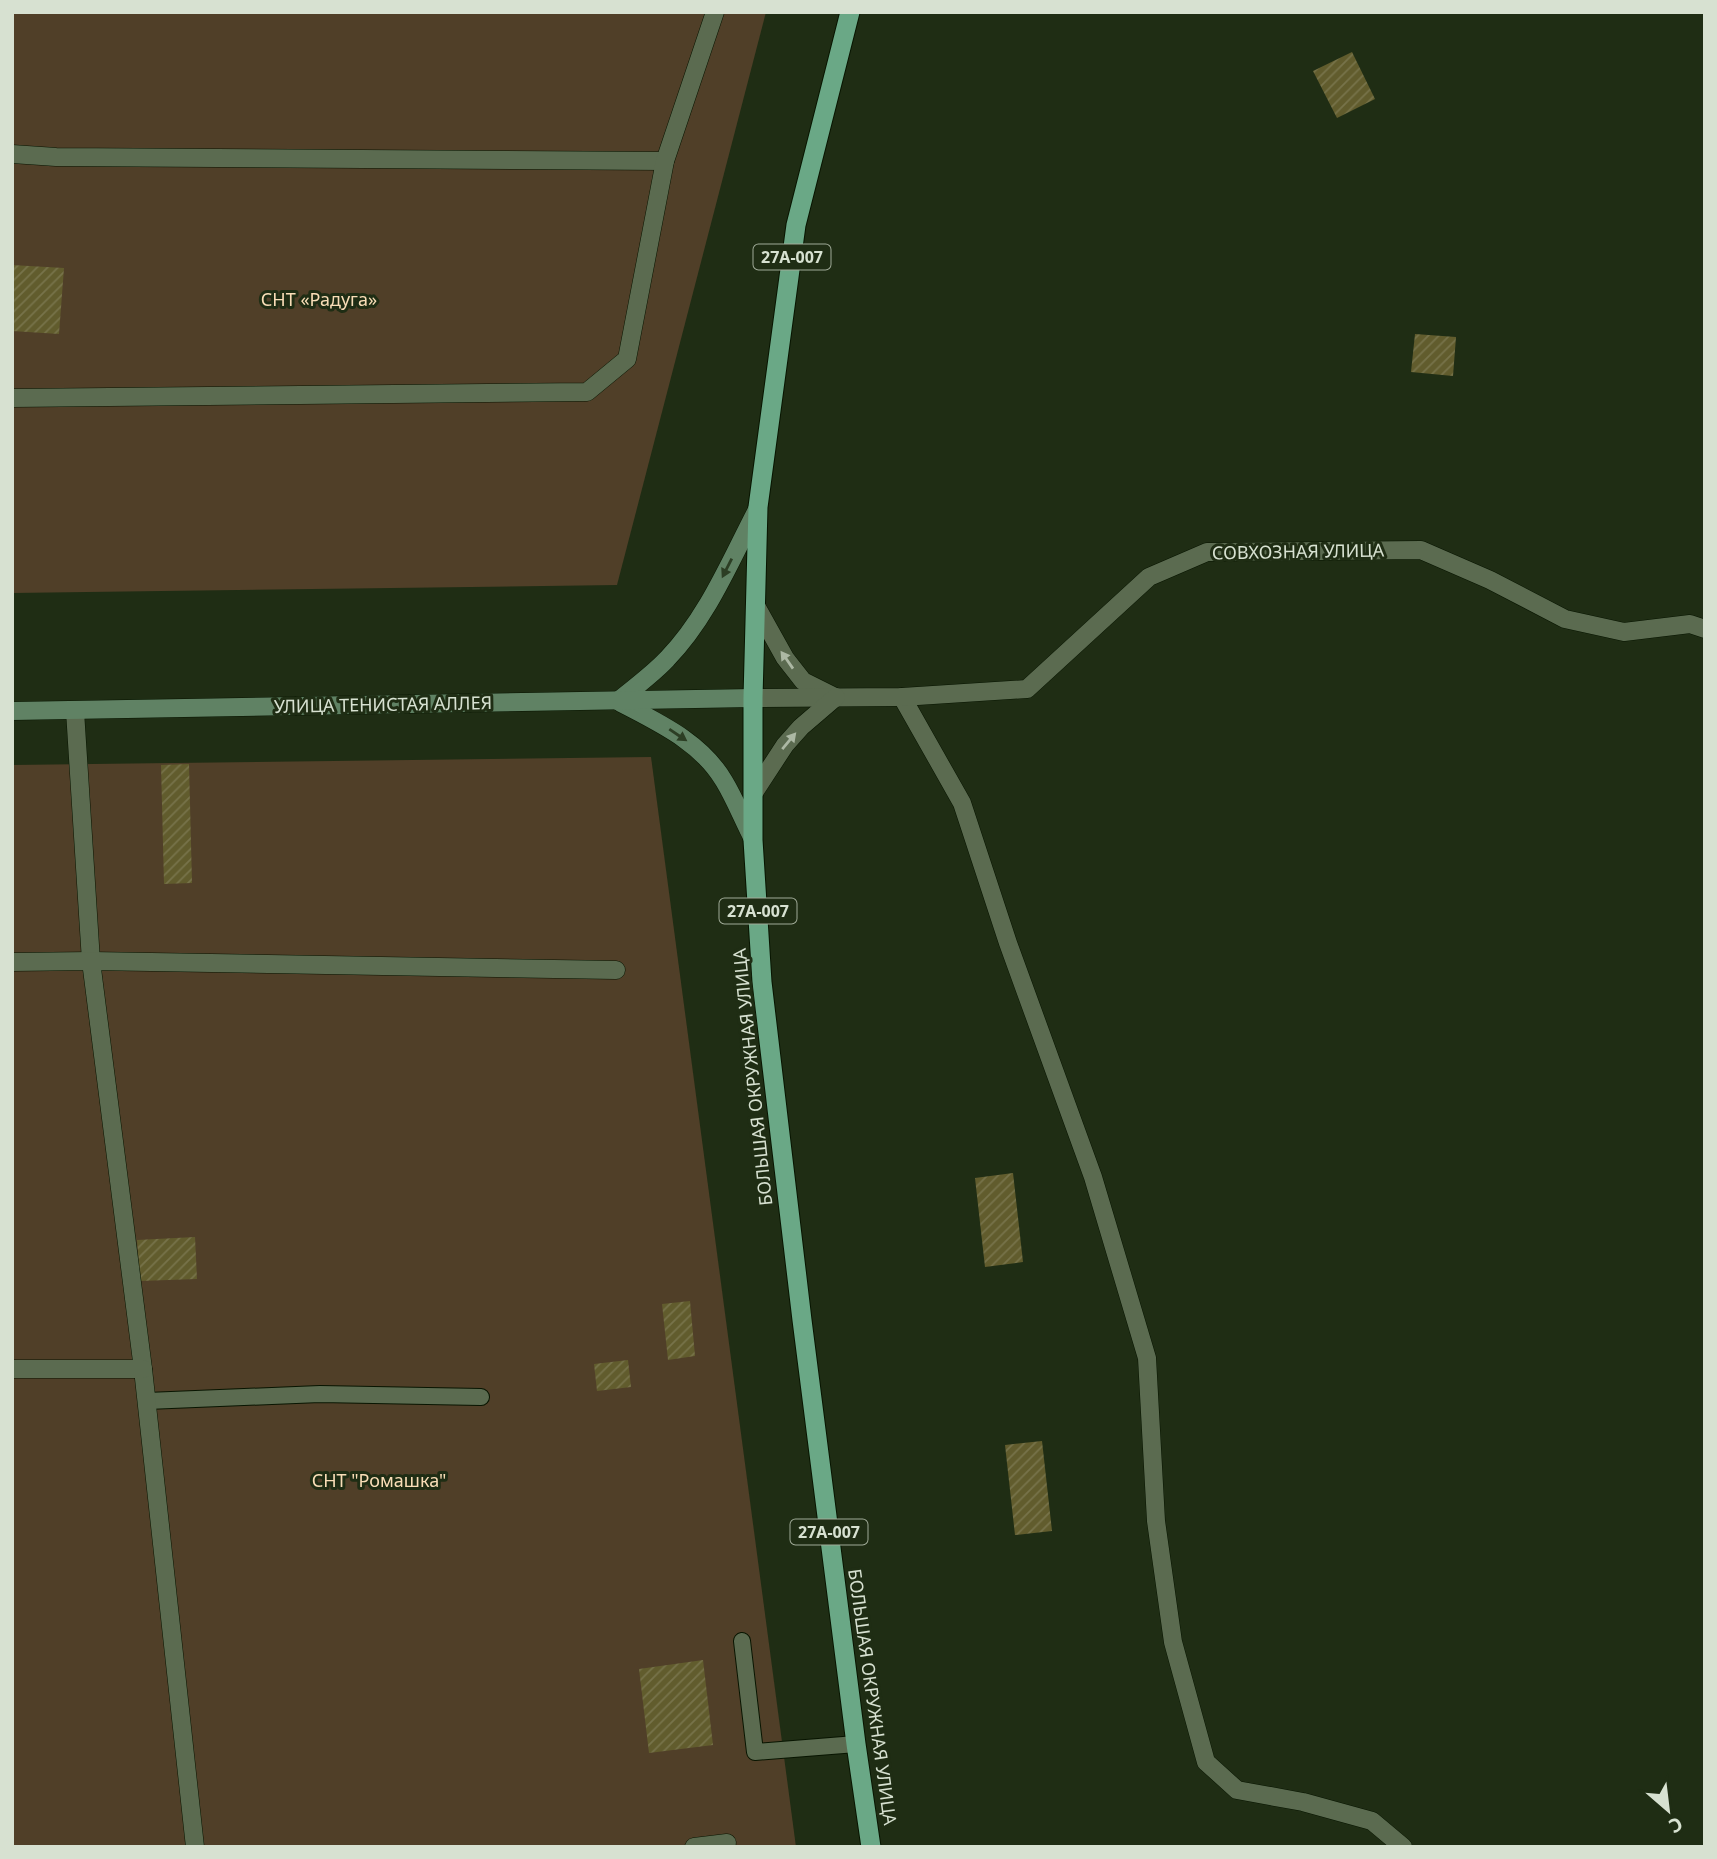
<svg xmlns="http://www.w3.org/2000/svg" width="1717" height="1859" viewBox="0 0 1717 1859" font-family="'Noto Sans',sans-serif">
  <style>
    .green { fill: #503f28 }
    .building { fill: url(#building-hatch) }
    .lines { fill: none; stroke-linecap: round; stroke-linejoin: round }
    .service-casing { stroke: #081501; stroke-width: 18 }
    .minor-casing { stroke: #081501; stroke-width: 19 }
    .tertiary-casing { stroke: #081501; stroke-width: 19 }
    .secondary-casing { stroke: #081501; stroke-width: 19 }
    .trunk-casing { stroke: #081501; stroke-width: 21 }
    .service { stroke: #5b6b50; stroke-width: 16 }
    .minor { stroke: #5b6b50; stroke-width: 18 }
    .tertiary { stroke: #5b6b50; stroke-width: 18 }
    .secondary { stroke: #608264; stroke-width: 18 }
    .trunk { stroke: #6aa886; stroke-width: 19 }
    .oneway { fill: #2c3e24 }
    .oneway2 { fill: #acb8a4 }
    .labels { text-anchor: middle; stroke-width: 6; stroke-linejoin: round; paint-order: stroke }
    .shield { fill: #1f2d14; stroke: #a0ab98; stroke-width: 2 }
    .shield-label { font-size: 16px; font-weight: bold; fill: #d7e1d1 }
    .park-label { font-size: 18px; fill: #f9ddb7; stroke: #1f2d14 }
    .street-label { font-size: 18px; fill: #d7e1d1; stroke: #1f2d14 }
  </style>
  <defs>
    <pattern id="building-hatch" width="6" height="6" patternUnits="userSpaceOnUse" patternTransform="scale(1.75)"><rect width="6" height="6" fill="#615c2d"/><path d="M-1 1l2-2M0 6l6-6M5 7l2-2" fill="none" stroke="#77734a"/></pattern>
  </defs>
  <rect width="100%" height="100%" fill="#1f2d14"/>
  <g class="green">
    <path d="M 12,12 L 766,12 L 617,585 L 12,593 Z"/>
    <path d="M 651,757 L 796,1847 L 12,1847 L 12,765 Z"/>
  </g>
  <g class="building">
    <path d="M 1352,52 L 1375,99 L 1337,118 L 1313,71 Z"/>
    <path d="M 12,265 L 64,268 L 59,334 L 12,331 Z"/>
    <path d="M 1415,334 L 1456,337 L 1453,376 L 1411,372 Z"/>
    <path d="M 189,764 L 192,883 L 164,884 L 161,765 Z"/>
    <path d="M 1013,1173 L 1023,1262 L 985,1267 L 975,1178 Z"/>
    <path d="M 195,1237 L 197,1279 L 140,1281 L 137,1240 Z"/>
    <path d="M 690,1301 L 695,1356 L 668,1360 L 662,1304 Z"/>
    <path d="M 628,1360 L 631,1387 L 597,1391 L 594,1364 Z"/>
    <path d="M 1042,1441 L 1052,1531 L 1015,1535 L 1005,1445 Z"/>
    <path d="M 703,1660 L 713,1745 L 649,1753 L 639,1669 Z"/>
  </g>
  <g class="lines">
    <g class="service-casing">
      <g id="service">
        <path d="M 147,1401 L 320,1394 L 481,1397"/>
        <path d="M 742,1641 L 755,1752 L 856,1744"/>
      </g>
    </g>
    <g class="minor-casing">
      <g id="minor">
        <path d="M 12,154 L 56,157 L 665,161"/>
        <path d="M 12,398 L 587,392 L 627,359 L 665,161 L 715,12"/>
        <path d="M 902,697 L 962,803 L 1008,943 L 1093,1177 L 1147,1358 L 1156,1521 L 1173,1642 L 1206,1762 L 1237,1790 L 1303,1802 L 1372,1821 L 1403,1847"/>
        <path d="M 75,711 L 91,961 L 143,1369 L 195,1847"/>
        <path d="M 12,962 L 91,961 L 616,970"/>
        <path d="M 12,1369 L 143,1369"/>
        <path d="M 694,1847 L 727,1843"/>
      </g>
    </g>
    <g class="tertiary-casing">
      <g id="tertiary">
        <path d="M 756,606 L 785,658 L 803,681 L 833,696"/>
        <path d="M 753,698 L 902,697 L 1027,689 L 1149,577 L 1207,552 L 1421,550 L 1490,580 L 1565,619 L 1624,632 L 1690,624 L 1705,629"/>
        <path d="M 753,794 L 785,745 L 801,727 L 836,697"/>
      </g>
    </g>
    <g class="secondary-casing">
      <g id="secondary">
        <path d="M 618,701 C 635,687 653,674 667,659 C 708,617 731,559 758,508"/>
        <path d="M 621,703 C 659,723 701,742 724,781 C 735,799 743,820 753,839"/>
        <path d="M 12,711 L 753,698"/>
      </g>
    </g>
    <g class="trunk-casing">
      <path id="trunk" d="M 850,12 L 796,225 L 758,507 L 753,698 L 753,840 L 762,982 L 802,1320 L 856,1744 L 871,1847"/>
    </g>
    <use href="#service" class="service"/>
    <use href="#minor" class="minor"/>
    <use href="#tertiary" class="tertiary"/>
    <use href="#secondary" class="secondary"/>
    <use href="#trunk" class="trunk"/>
  </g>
  <defs><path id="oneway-solid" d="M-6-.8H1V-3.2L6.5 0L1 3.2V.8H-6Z" transform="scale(1.75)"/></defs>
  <g class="oneway">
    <use href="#oneway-solid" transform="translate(727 568) rotate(117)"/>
    <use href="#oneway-solid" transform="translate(678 735) rotate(34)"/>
  </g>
  <g class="oneway2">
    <use href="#oneway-solid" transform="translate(787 660) rotate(-125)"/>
    <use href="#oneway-solid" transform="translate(789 741) rotate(-50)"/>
  </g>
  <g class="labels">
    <g class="shield">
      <rect x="753.5" y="244.5" width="77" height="25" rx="5"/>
      <rect x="719.5" y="898.5" width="77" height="25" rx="5"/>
      <rect x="790.5" y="1519.5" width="77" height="25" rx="5"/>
    </g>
    <g class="shield-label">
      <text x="792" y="263">27А-007</text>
      <text x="758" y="917">27А-007</text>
      <text x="829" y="1538">27А-007</text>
    </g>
    <g class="park-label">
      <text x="319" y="306">СНТ «Радуга»</text>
      <text x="379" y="1487">СНТ "Ромашка"</text>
    </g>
    <g class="street-label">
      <text transform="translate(1298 552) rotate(-1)" y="6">СОВХОЗНАЯ УЛИЦА</text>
      <text transform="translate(383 705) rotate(-1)" y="6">УЛИЦА ТЕНИСТАЯ АЛЛЕЯ</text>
      <text transform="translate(753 1077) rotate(-96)" y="6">БОЛЬШАЯ ОКРУЖНАЯ УЛИЦА</text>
      <text transform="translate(872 1697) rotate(82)" y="6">БОЛЬШАЯ ОКРУЖНАЯ УЛИЦА</text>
    </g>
  </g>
  <rect width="1717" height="1859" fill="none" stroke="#d7e1d1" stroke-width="28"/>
  <g transform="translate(1668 1810) rotate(152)" stroke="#1f2d14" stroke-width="5" paint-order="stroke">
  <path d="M0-5L12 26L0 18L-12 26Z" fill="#d7e1d1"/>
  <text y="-10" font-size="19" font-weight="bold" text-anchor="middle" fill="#d7e1d1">С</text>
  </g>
</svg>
